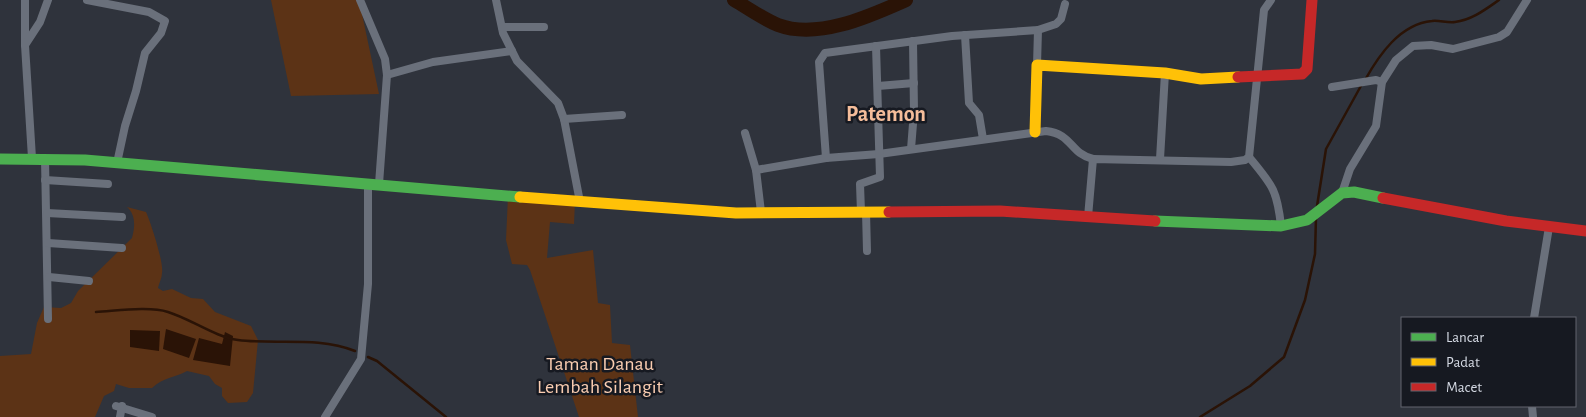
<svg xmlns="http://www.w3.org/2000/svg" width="1586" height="417" viewBox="0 0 1586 417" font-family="'Alegreya Sans',sans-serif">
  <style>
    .green { fill: #5c3316 }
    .water { fill: #2a1306 }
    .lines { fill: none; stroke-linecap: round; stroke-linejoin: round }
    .stream { stroke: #2a1306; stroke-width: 2.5 }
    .river { stroke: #2a1306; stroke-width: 14 }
    .street { stroke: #6a707b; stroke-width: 8 }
    .fast { stroke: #4caf50; stroke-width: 11 }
    .slow { stroke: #ffc107; stroke-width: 11 }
    .jam { stroke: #c62828; stroke-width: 11 }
    .labels { text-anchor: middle; stroke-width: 5; stroke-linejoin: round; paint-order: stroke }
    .park-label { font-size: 20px; fill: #facdb1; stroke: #161921 }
    .quarter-label { font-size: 22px; font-weight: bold; fill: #f5bd9a; stroke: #161921 }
  </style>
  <rect width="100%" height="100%" fill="#2f333c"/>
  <g class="green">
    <path d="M 271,0 L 359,0 L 379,94 L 291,96 Z"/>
    <path d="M 508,196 L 575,201 L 574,224 L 550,222 L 547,258 L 593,250 L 598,303 L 610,305 L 612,343 L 630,345 L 638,417 L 579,417 L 530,270 L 527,265 L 512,264 L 506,240 Z"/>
    <path d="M 127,207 L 146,212 C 151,223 164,263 162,273 C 162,278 159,283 158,288 L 163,291 L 172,289 L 191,298 L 203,299 L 215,312 L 251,326 L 258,340 L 253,393 L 247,402 L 228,403 L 222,396 L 222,388 L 215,384 L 209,376 L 187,371 C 175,378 163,377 152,388 L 129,388 L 116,384 L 114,391 L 104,396 L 95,417 L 0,417 L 0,356 L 31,354 L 37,323 L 44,307 L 61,308 L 71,303 L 78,291 L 132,238 C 135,227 136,215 127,207 Z"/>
  </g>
  <g class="water">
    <path d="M 166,329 L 196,339 L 189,358 L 163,349 Z"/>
    <path d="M 130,330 L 160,331 L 159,351 L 130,347 Z"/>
    <path d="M 225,332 L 233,336 L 230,366 L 193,360 L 199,338 L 222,344 Z"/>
  </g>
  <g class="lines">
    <g class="stream">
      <path d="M 1365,80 C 1379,55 1400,24 1432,21 C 1439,20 1447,23 1455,22 C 1472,20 1486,9 1499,0"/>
      <path d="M 1317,206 L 1326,149 L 1362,84"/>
      <path d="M 96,312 C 116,311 149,306 168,312 C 191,319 215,337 238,340 C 276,345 317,336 355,351"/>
      <path d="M 368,357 L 377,361 L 446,417"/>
      <path d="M 1200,417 L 1250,386 L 1284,357 L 1305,300 L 1315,254 L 1316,217"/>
    </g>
    <path class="river" d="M 734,0 C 748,8 763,19 778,25 C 818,40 870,16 906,0"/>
    <g class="street">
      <path d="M 87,0 L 149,12 L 165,21 L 161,33 L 145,53 L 136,91 L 125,126 L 117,163"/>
      <path d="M 360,0 L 385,59 L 387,75 L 379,184"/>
      <path d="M 496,0 L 503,33 L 517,61 L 558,103 L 564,119 L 580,202"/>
      <path d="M 502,27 L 544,27"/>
      <path d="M 965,35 L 969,103 L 979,115 L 983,139"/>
      <path d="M 25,45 L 25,0"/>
      <path d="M 1037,65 L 1038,30"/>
      <path d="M 387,75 L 433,62 L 512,51"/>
      <path d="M 878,86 L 914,83"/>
      <path d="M 1332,87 L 1376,80 L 1382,82"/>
      <path d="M 564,119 L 622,115"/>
      <path d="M 745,133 L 756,170"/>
      <path d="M 911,149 L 914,111 L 913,41"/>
      <path d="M 1249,157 C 1272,185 1277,189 1281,226"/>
      <path d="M 32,158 L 25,45 L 40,22 L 48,0"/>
      <path d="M 826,158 L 819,62 L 825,53 L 952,36 L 1038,30 L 1056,24 L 1061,19 L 1065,4"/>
      <path d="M 45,159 L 48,319"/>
      <path d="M 1160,159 L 1165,73"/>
      <path d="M 45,180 L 108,184"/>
      <path d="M 1342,193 L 1350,169 L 1376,126 L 1382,82 L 1396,60 L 1413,46 L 1431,45 L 1453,49 L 1499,37 L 1507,32 L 1527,0"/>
      <path d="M 761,212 L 756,170 L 826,158 L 879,154 L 1046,131 C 1073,134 1069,153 1093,159"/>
      <path d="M 861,212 L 860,184 L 880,177 L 876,46"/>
      <path d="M 866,212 L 867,251"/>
      <path d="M 47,213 L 122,217"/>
      <path d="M 1088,217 L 1093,159 L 1231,162 L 1245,160 L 1249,157 L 1264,10 L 1271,0"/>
      <path d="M 48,243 L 122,248"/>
      <path d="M 49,277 L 89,281"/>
      <path d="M 1534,318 L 1549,227"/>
      <path d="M 116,406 L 152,417"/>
      <path d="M 1532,406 L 1533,417"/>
      <path d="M 120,417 L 122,406"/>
      <path d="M 325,417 L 361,359 L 368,284 L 368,183"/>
    </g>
    <g class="fast">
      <path d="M 0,159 L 85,160 L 520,197"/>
      <path d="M 1155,221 L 1281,226 L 1307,220 L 1342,193 L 1354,192 L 1383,198"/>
    </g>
    <g class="slow">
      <path d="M 1035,132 L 1037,65 L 1165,73 L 1201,79 L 1238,77"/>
      <path d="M 520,197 L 736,213 L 889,212"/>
    </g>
    <g class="jam">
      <path d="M 1238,77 L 1302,74 L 1307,69 L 1312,0"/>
      <path d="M 1383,198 L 1506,221 L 1586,231"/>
      <path d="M 889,212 L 1000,211 L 1155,221"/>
    </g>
  </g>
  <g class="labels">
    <g class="park-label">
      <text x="600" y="370">Taman Danau<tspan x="600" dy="23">Lembah Silangit</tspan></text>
    </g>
    <g class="quarter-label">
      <text x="886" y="121">Patemon</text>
    </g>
  </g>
  <rect x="1401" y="317" width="175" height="90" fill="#161921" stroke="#62656e"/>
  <rect x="1411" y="333" width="25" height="8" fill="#4caf50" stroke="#62656e"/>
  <text x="1446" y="342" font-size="15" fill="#d3d8e2">Lancar</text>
  <rect x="1411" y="358" width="25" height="8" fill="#ffc107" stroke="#62656e"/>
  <text x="1446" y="367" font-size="15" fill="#d3d8e2">Padat</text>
  <rect x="1411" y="383" width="25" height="8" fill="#c62828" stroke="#62656e"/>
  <text x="1446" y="392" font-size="15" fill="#d3d8e2">Macet</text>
</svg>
